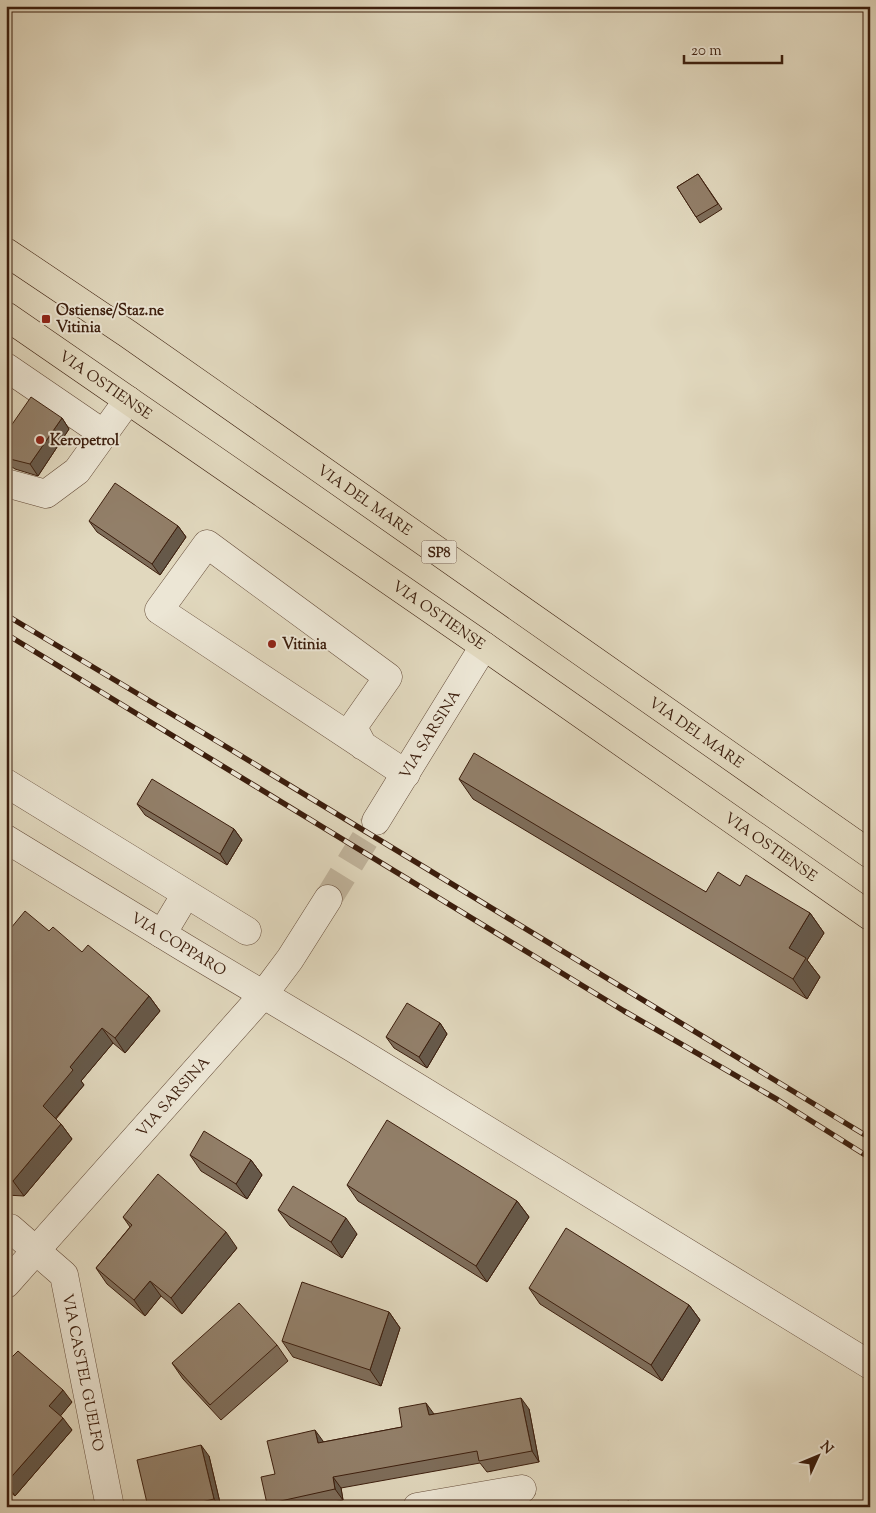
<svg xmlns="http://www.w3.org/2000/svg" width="876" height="1513" viewBox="0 0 876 1513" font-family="'Sorts Mill Goudy',serif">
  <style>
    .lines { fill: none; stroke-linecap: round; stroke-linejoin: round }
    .minor-tunnel { stroke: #c0b39b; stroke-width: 28; stroke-dasharray: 28 14; stroke-linecap: butt }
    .minor-casing { stroke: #654c39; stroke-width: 29 }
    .major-casing { stroke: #3c1e0d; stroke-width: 29 }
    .minor { stroke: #ece6d5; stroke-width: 28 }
    .major { stroke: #e1d8be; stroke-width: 28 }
    .rail-casing { stroke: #3c1e0d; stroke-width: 5.5 }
    .rail { stroke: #ece6d5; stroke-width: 4; stroke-dasharray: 11; stroke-linecap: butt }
    .wall { fill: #7e6d5a; stroke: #3c1e0d }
    .shaded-wall { fill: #66594a; stroke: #3c1e0d }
    .building { fill: #927f69; stroke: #3c1e0d }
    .poi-dot { fill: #8f2418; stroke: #ece6d5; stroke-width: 2 }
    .labels { text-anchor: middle; stroke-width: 4; stroke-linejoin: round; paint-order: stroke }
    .shield { fill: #ece6d5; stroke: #715a49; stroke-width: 1 }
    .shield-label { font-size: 14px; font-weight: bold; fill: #3c1e0d }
    .poi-label { font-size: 15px; font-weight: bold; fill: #3c1e0d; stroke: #ece6d5; text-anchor: start }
    .street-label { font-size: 15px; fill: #3c1e0d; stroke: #ece6d5 }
  </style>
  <rect width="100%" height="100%" fill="#e1d8be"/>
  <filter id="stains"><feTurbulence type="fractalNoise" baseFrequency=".004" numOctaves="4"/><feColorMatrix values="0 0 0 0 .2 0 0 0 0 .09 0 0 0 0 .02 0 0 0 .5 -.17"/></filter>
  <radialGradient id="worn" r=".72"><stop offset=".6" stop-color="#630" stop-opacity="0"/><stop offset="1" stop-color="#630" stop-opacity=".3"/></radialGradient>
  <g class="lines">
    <path class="minor-tunnel" d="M 328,899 L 376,821"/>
    <g class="minor-casing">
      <g id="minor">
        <path d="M 6,367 L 104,434"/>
        <path d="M 6,483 L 46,494 L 77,471 L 128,400"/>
        <path d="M 363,746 L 353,727 L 388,677 L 207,544 L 159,610 L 406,774"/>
        <path d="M 6,783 L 247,931"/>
        <path id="s1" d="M 376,821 L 484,646"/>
        <path id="s2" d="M 6,839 L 185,948 L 353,1048 L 870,1365"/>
        <path d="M 162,934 L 186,894"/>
        <path id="s3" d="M 6,1228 L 10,1228 L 64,1275 L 110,1507"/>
        <path id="s4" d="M 6,1284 L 263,995 L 290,959 L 328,899"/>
        <path d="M 417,1507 L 522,1489"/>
      </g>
    </g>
    <g class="major-casing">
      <g id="major">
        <path id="s5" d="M 6,252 L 128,334 L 870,854"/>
        <path id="s6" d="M 6,316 L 484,646 L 870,916"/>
      </g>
    </g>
    <use href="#minor" class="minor"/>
    <use href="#major" class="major"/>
    <g class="rail-casing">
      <g id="rail">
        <path d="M 6,615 L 220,743 L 870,1138"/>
        <path d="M 6,634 L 624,1011 L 778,1100 L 870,1158"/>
      </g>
    </g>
    <use href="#rail" class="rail"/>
  </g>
  <g class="wall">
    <path d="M 698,174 L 722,209 L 700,223 L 677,187 Z"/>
    <path d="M 62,418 L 69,429 L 38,476 L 15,469 L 6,463 L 6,433 Z"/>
    <path d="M 89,521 L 178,526 L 186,537 L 160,575 L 97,532 Z"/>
    <path d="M 459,779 L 706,892 L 740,886 L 810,913 L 824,933 L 807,960 L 820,977 L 807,999 L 473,799 Z"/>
    <path d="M 137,804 L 234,829 L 242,840 L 227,865 L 145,815 Z"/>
    <path d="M 49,931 L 82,952 L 149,996 L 160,1011 L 125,1053 L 113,1043 L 81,1081 L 84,1085 L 56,1119 L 61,1124 L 72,1139 L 24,1196 L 6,1195 L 6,934 Z"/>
    <path d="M 440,1023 L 447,1034 L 427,1068 L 394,1048 L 386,1037 Z"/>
    <path d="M 190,1155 L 251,1160 L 262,1175 L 247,1199 L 201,1171 Z"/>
    <path d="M 347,1185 L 517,1201 L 529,1217 L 487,1282 L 358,1201 Z"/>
    <path d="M 278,1210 L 357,1234 L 342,1258 L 290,1226 Z"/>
    <path d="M 123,1217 L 237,1248 L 182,1314 L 161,1296 L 145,1316 L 107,1284 L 96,1268 L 130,1227 Z"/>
    <path d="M 529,1288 L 689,1305 L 700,1320 L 662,1381 L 540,1304 Z"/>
    <path d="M 389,1312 L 400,1328 L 381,1386 L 293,1357 L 282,1341 Z"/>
    <path d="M 277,1345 L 288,1361 L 221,1420 L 183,1379 L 172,1363 Z"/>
    <path d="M 6,1357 L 72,1402 L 60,1416 L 72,1430 L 15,1496 L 6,1489 Z"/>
    <path d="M 529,1409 L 539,1462 L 487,1472 L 480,1463 L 341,1488 L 343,1500 L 312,1507 L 269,1507 L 267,1504 L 275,1474 L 323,1441 L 323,1442 L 402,1427 L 434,1414 Z"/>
    <path d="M 209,1456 L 221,1507 L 148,1507 Z"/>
  </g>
  <g class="shaded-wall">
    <path d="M 62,418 L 69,429 L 38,476 L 30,464 Z"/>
    <path d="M 178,526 L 186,537 L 160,575 L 152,564 Z"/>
    <path d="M 234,829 L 242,840 L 227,865 L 220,854 Z"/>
    <path d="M 810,913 L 824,933 L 807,960 L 820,977 L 807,999 L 793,979 L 789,948 Z"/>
    <path d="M 149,996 L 160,1011 L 125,1053 L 115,1038 Z"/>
    <path d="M 440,1023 L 447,1034 L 427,1068 L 419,1057 Z"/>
    <path d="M 102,1028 L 113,1043 L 81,1081 L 84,1085 L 53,1121 L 43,1106 L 70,1067 Z"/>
    <path d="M 61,1124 L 72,1139 L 24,1196 L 13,1181 Z"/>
    <path d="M 251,1160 L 262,1175 L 247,1199 L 236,1184 Z"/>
    <path d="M 517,1201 L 529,1217 L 487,1282 L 476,1266 Z"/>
    <path d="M 346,1218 L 357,1234 L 342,1258 L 331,1242 Z"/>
    <path d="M 226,1232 L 237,1248 L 182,1314 L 171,1298 Z"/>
    <path d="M 150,1281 L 161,1296 L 145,1316 L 134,1300 Z"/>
    <path d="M 689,1305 L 700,1320 L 662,1381 L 651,1365 Z"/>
    <path d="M 389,1312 L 400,1328 L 381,1386 L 370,1370 Z"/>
    <path d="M 63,1390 L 72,1402 L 58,1419 L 49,1406 Z"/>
    <path d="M 521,1398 L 529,1409 L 539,1462 L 532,1451 Z"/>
    <path d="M 426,1403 L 434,1414 L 429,1415 Z"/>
    <path d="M 63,1418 L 72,1430 L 15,1496 L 6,1483 Z"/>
    <path d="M 315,1430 L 323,1441 L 326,1454 L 318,1443 Z"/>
    <path d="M 201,1445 L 209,1456 L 221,1507 L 220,1507 L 214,1499 Z"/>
    <path d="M 333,1477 L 341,1488 L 343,1500 L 335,1489 Z"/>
  </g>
  <g class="building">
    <path d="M 698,174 L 718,204 L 696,217 L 677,187 Z"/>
    <path d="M 31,397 L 62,418 L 30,464 L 6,458 L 6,433 Z"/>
    <path d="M 115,483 L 178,526 L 152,564 L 89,521 Z"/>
    <path d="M 474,753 L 706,892 L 718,872 L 740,886 L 746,875 L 810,913 L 789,948 L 806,958 L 793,979 L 459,779 Z"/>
    <path d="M 152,779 L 234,829 L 220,854 L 137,804 Z"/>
    <path d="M 25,911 L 49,931 L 53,927 L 82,952 L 88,945 L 149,996 L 115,1038 L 102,1028 L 70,1067 L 73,1070 L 43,1106 L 61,1124 L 13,1181 L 6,1180 L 6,934 Z"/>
    <path d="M 407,1003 L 440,1023 L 419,1057 L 386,1037 Z"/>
    <path d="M 387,1120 L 517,1201 L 476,1266 L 347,1185 Z"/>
    <path d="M 204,1131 L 251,1160 L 236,1184 L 190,1155 Z"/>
    <path d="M 158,1174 L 226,1232 L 171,1298 L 150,1281 L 134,1300 L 96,1268 L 132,1225 L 123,1217 Z"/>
    <path d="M 293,1186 L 346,1218 L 331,1242 L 278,1210 Z"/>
    <path d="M 566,1228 L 689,1305 L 651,1365 L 529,1288 Z"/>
    <path d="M 302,1282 L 389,1312 L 370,1370 L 282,1341 Z"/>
    <path d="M 239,1303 L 277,1345 L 210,1405 L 172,1363 Z"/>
    <path d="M 18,1351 L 63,1390 L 49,1406 L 63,1418 L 6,1483 L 6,1357 L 9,1360 Z"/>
    <path d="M 521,1398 L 532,1451 L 479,1461 L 477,1451 L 333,1477 L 335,1489 L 267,1504 L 261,1477 L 275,1474 L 267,1441 L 315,1430 L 318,1443 L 402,1427 L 399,1408 L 426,1403 L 429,1415 Z"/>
    <path d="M 201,1445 L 214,1499 L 181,1507 L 148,1507 L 137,1460 Z"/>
    <path d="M 629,1501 L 630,1507 L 600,1507 Z"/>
    <path d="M 533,1504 L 533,1507 L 520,1507 Z"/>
  </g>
  <g class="poi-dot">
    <rect x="41" y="314" width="10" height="10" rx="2.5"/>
    <circle cx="40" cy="440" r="5"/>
    <circle cx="272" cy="644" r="5"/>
  </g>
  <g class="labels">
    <rect class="shield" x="421.5" y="540.5" width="35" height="23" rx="4"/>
    <g class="shield-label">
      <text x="439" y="557">SP8</text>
    </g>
    <g class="poi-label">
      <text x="56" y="315">Ostiense/Staz.ne<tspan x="56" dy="17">Vitinia</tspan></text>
      <text x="50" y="445">Keropetrol</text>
      <text x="282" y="649">Vitinia</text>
    </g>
    <g class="street-label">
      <text dy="5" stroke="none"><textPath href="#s6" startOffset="121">VIA OSTIENSE</textPath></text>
      <text dy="5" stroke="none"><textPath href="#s5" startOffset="436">VIA DEL MARE</textPath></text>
      <text dy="5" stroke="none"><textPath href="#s6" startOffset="526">VIA OSTIENSE</textPath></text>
      <text dy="5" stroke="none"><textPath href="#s5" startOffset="841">VIA DEL MARE</textPath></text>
      <text dy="5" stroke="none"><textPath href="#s1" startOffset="102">VIA SARSINA</textPath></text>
      <text dy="5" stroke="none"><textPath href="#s6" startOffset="931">VIA OSTIENSE</textPath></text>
      <text dy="5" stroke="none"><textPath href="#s2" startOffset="202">VIA COPPARO</textPath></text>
      <text dy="5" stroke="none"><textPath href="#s4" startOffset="251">VIA SARSINA</textPath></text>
      <text dy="5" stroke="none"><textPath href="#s3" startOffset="175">VIA CASTEL GUELFO</textPath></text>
    </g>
  </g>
  <rect width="876" height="1513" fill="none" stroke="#e1d8be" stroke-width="25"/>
  <rect x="8" y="8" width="861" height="1498" fill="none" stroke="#3c1e0d" stroke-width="2.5"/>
  <rect x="12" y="12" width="851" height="1488" fill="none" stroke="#3c1e0d"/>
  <g transform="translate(818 1456) rotate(46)" stroke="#ece6d5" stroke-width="4" paint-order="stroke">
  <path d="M0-4L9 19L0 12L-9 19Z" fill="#3c1e0d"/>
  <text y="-8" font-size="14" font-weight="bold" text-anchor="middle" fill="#3c1e0d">N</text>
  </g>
  <path d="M684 55v8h98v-8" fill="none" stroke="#3c1e0d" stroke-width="2.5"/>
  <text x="691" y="55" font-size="15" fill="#3c1e0d" stroke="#ece6d5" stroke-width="4" paint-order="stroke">20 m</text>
  <rect width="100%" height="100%" filter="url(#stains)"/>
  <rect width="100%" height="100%" fill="url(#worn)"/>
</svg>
